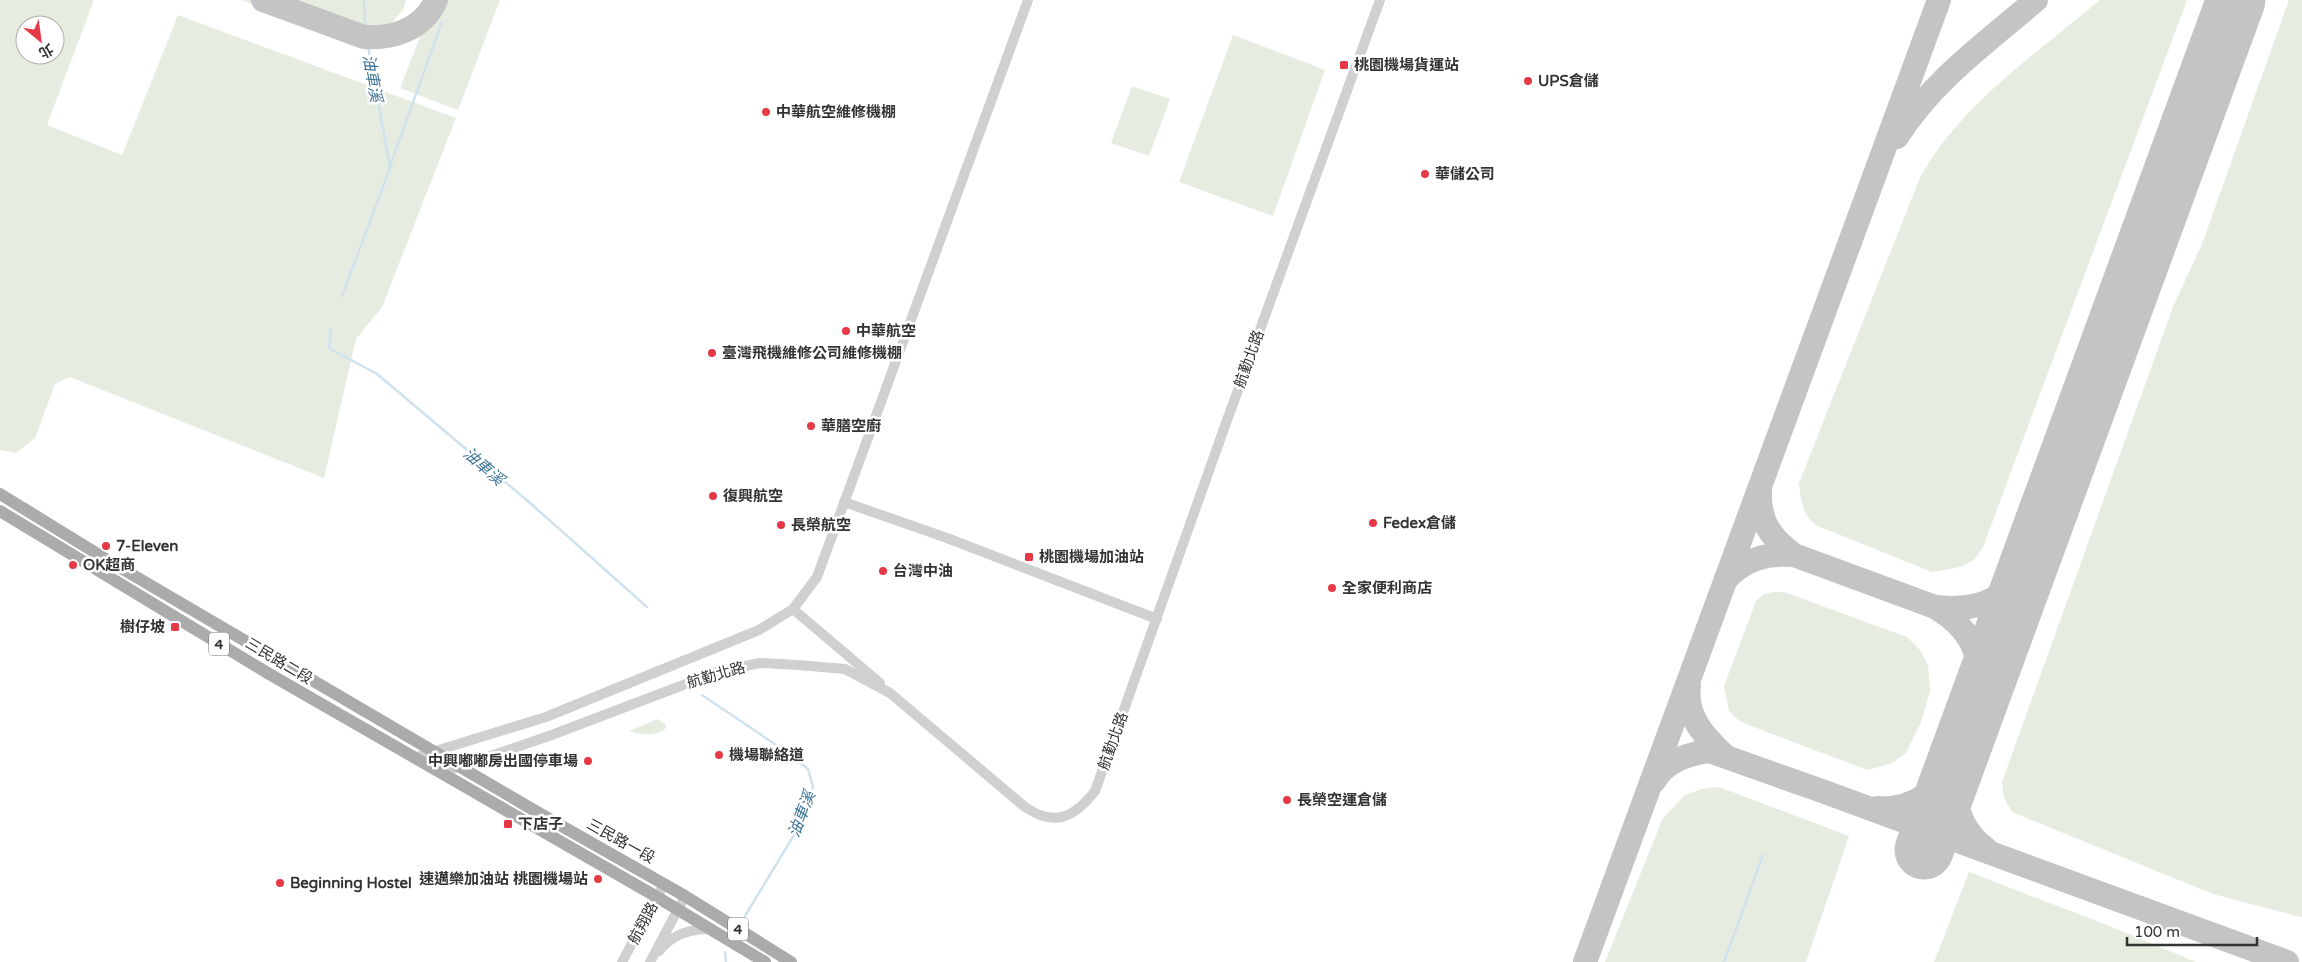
<svg xmlns="http://www.w3.org/2000/svg" width="2302" height="962" viewBox="0 0 2302 962" font-family="'Varela Round','Noto Sans TC',sans-serif">
  <style>
    .green { fill: #e6ecdf; fill-rule: evenodd }
    .lines { fill: none; stroke-linecap: round; stroke-linejoin: round }
    .stream { stroke: #cfe2ee; stroke-width: 2.5 }
    .taxiway { stroke: #c4c4c4; stroke-width: 24 }
    .runway { stroke: #c4c4c4; stroke-width: 59 }
    .minor { stroke: #d0d0d0; stroke-width: 10 }
    .major { stroke: #ababab; stroke-width: 12 }
    .poi-dot { fill: #e63946; stroke: #fff; stroke-width: 2 }
    .labels { text-anchor: middle; stroke-width: 5; stroke-linejoin: round; paint-order: stroke }
    .shield { fill: #fff; stroke: #707070; stroke-width: 1 }
    .shield-label { font-size: 14px; font-weight: bold; fill: #333 }
    .poi-label { font-size: 15px; font-weight: bold; fill: #333; stroke: #fff; text-anchor: start }
    .street-label { font-size: 15px; fill: #333; stroke: #fff }
    .water-label { font-size: 16px; font-style: italic; fill: #3f7597; stroke: #fff }
  </style>
  <rect width="100%" height="100%" fill="#fff"/>
  <g class="green">
    <path d="M 0,0 L 94,0 L 47,125 L 122,155 L 178,15 L 456,118 L 382,307 L 356,339 L 324,478 L 70,377 L 55,384 L 35,438 L 16,453 L 0,450 ZM 25,25 L 55,25 L 55,55 L 25,55 Z"/>
    <path d="M 241,0 L 406,0 L 403,10 L 378,39 L 354,42 Z"/>
    <path d="M 435,0 L 500,0 L 458,110 L 400,88 Z"/>
    <path d="M 2100,0 L 2187,0 L 1983,547 L 1974,560 L 1960,567 L 1932,572 L 1818,526 C 1802,516 1801,501 1799,483 L 1919,180 C 1958,106 2037,53 2100,0 Z"/>
    <path d="M 2289,0 L 2302,0 L 2302,917 L 2300,917 L 2213,894 L 2012,812 L 2004,798 L 2002,782 L 2173,307 L 2202,244 Z"/>
    <path d="M 1233,35 L 1325,70 L 1273,216 L 1179,182 Z"/>
    <path d="M 1132,86 L 1170,99 L 1149,156 L 1111,143 Z"/>
    <path d="M 1774,592 L 1784,592 L 1907,637 L 1920,650 L 1928,665 L 1930,691 L 1921,722 L 1906,753 L 1892,763 L 1867,770 L 1746,724 L 1737,719 L 1729,711 L 1724,686 L 1756,601 L 1764,594 Z"/>
    <path d="M 658,719 L 666,725 L 666,728 C 657,737 639,735 629,731 Z"/>
    <path d="M 1719,787 L 1849,836 L 1806,962 L 1605,962 L 1663,818 L 1685,795 L 1702,789 Z"/>
    <path d="M 1969,872 L 2112,927 L 2196,962 L 1934,962 Z"/>
  </g>
  <g class="lines">
    <g class="stream">
      <path d="M 390,166 L 442,22"/>
      <path d="M 342,296 L 390,168 L 365,29 L 364,0"/>
      <path d="M 331,329 L 329,348 L 377,374 L 529,502 L 647,607"/>
      <path d="M 702,695 L 791,755 L 808,769 L 813,787 L 797,830 L 745,916"/>
      <path d="M 725,952 L 726,962"/>
      <path d="M 1724,962 L 1763,855"/>
    </g>
    <g class="taxiway">
      <path d="M 263,0 L 364,37 C 393,39 424,29 436,0"/>
      <path d="M 1897,137 C 1932,81 1987,42 2036,0"/>
      <path d="M 1760,492 C 1759,522 1771,538 1794,555 L 1935,607 C 1981,635 1983,664 1974,713"/>
      <path d="M 1726,579 C 1746,559 1766,553 1794,555"/>
      <path d="M 1935,607 C 1986,612 2007,598 2033,553"/>
      <path d="M 1689,686 C 1685,717 1705,737 1725,756"/>
      <path d="M 1957,761 C 1951,795 1956,827 1986,849"/>
      <path d="M 1654,781 C 1666,761 1687,754 1709,751 L 1822,791 L 2287,962"/>
      <path d="M 1877,808 C 1914,811 1942,788 1958,756"/>
      <path d="M 1585,962 L 1939,0"/>
    </g>
    <path class="runway" d="M 1924,850 L 2236,0"/>
    <g class="minor">
      <path d="M 844,502 L 947,538 L 1157,619"/>
      <path d="M 793,609 L 880,683"/>
      <path d="M 413,758 L 546,717 L 759,630 L 793,609 L 817,577 L 1028,0"/>
      <path d="M 441,773 L 549,736 L 720,671 L 760,663 L 798,665 L 845,669 L 890,693 L 1025,807 C 1054,827 1074,818 1095,791 L 1226,423 L 1380,0"/>
      <path d="M 659,951 C 673,934 689,929 711,929"/>
      <path d="M 622,962 L 664,884"/>
      <path d="M 650,962 L 685,896"/>
    </g>
    <g class="major">
      <path d="M 0,494 L 109,561 L 537,812 L 685,896 L 791,962"/>
      <path d="M 0,511 L 271,675 L 657,897 L 765,962"/>
    </g>
  </g>
  <g class="poi-dot">
    <rect x="1339" y="60" width="10" height="10" rx="2.5"/>
    <circle cx="1528" cy="81" r="5"/>
    <circle cx="766" cy="112" r="5"/>
    <circle cx="1425" cy="174" r="5"/>
    <circle cx="846" cy="331" r="5"/>
    <circle cx="712" cy="353" r="5"/>
    <circle cx="811" cy="426" r="5"/>
    <circle cx="713" cy="496" r="5"/>
    <circle cx="1373" cy="523" r="5"/>
    <circle cx="781" cy="525" r="5"/>
    <circle cx="106" cy="546" r="5"/>
    <rect x="1024" y="552" width="10" height="10" rx="2.5"/>
    <circle cx="73" cy="565" r="5"/>
    <circle cx="883" cy="571" r="5"/>
    <circle cx="1332" cy="588" r="5"/>
    <rect x="170" y="622" width="10" height="10" rx="2.5"/>
    <circle cx="719" cy="755" r="5"/>
    <circle cx="588" cy="761" r="5"/>
    <circle cx="1287" cy="800" r="5"/>
    <rect x="503" y="819" width="10" height="10" rx="2.5"/>
    <circle cx="598" cy="879" r="5"/>
    <circle cx="280" cy="883" r="5"/>
  </g>
  <g class="labels">
    <g class="shield">
      <rect x="209" y="632.5" width="20" height="23" rx="4"/>
      <rect x="728" y="917.5" width="20" height="23" rx="4"/>
    </g>
    <g class="shield-label">
      <text x="219" y="649">4</text>
      <text x="738" y="934">4</text>
    </g>
    <g class="poi-label">
      <text x="1354" y="70">桃園機場貨運站</text>
      <text x="1538" y="86">UPS倉儲</text>
      <text x="776" y="117">中華航空維修機棚</text>
      <text x="1435" y="179">華儲公司</text>
      <text x="856" y="336">中華航空</text>
      <text x="722" y="358">臺灣飛機維修公司維修機棚</text>
      <text x="821" y="431">華膳空廚</text>
      <text x="723" y="501">復興航空</text>
      <text x="1383" y="528">Fedex倉儲</text>
      <text x="791" y="530">長榮航空</text>
      <text x="116" y="551">7-Eleven</text>
      <text x="1039" y="562">桃園機場加油站</text>
      <text x="83" y="570">OK超商</text>
      <text x="893" y="576">台灣中油</text>
      <text x="1342" y="593">全家便利商店</text>
      <text x="165" y="632" text-anchor="end">樹仔坡</text>
      <text x="729" y="760">機場聯絡道</text>
      <text x="578" y="766" text-anchor="end">中興嘟嘟房出國停車場</text>
      <text x="1297" y="805">長榮空運倉儲</text>
      <text x="518" y="829">下店子</text>
      <text x="588" y="884" text-anchor="end">速邁樂加油站 桃園機場站</text>
      <text x="290" y="888">Beginning Hostel</text>
    </g>
    <g class="street-label">
      <text transform="translate(1249 359) rotate(-70)" y="5">航勤北路</text>
      <text transform="translate(279 661) rotate(31)" y="5">三民路二段</text>
      <text transform="translate(716 675) rotate(-16)" y="5">航勤北路</text>
      <text transform="translate(1113 741) rotate(-70)" y="5">航勤北路</text>
      <text transform="translate(621 841) rotate(29)" y="5">三民路一段</text>
      <text transform="translate(643 923) rotate(-62)" y="5">航翔路</text>
    </g>
    <g class="water-label">
      <text transform="translate(373 78) rotate(80)" y="6">油車溪</text>
      <text transform="translate(484 466) rotate(41)" y="6">油車溪</text>
      <text transform="translate(801 814) rotate(-69)" y="6">油車溪</text>
    </g>
  </g>
  <g transform="translate(40 40) rotate(151)"><circle r="24" fill="#ffffff" stroke="#adadad"/>
  <path d="M0-4L9 19L0 12L-9 19Z" fill="#e63946"/>
  <text y="-8" font-size="14" font-weight="bold" text-anchor="middle" fill="#333333">北</text>
  </g>
  <path d="M2127 937v8h130v-8" fill="none" stroke="#333333" stroke-width="2.5"/>
  <text x="2134" y="937" font-size="15" fill="#333333" stroke="#ffffff" stroke-width="4" paint-order="stroke">100 m</text>
</svg>
